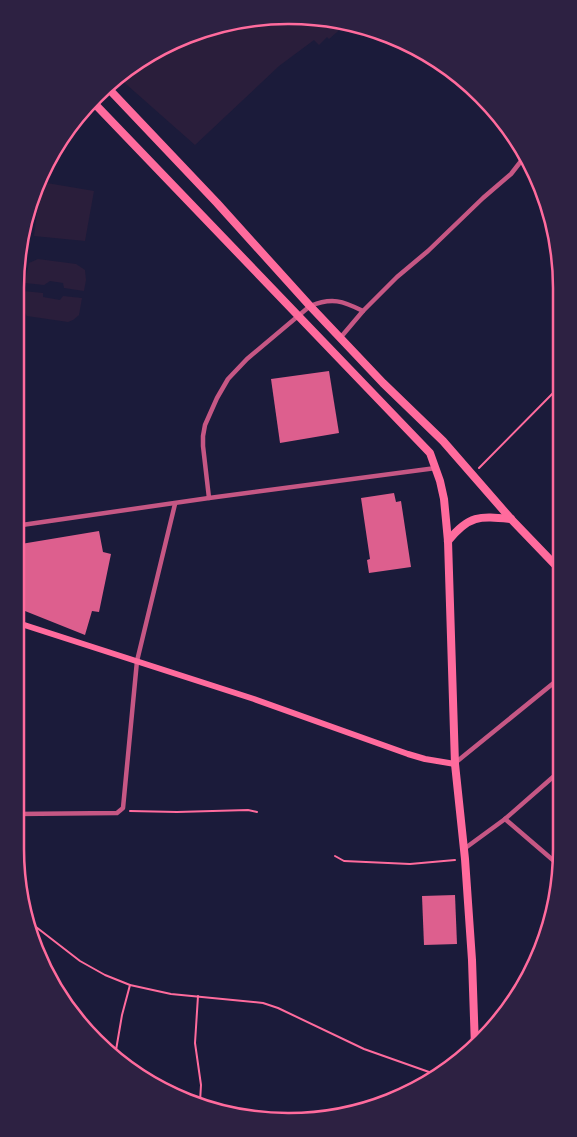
<svg xmlns="http://www.w3.org/2000/svg" width="577" height="1137" viewBox="0 0 577 1137" font-family="Overpass,sans-serif">
  <style>
    .green { fill: #2a1e3b }
    .building { fill: #dd5f8e }
    .lines { fill: none; stroke-linecap: round; stroke-linejoin: round }
    .path { stroke: #ff6b9d; stroke-width: 2 }
    .minor { stroke: #c65784; stroke-width: 4.5 }
    .secondary { stroke: #ff6b9d; stroke-width: 6 }
    .primary { stroke: #ff6b9d; stroke-width: 8 }
    .rim { fill: none; stroke: #ff6b9d; stroke-width: 2.5 }
  </style>
  <rect width="100%" height="100%" fill="#1b1b3a"/>
  <g class="green">
    <path d="M 306,16 L 344,26 L 329,39 L 327,37 L 319,45 L 314,40 L 279,66 L 195,145 L 118,77 L 200,30 Z"/>
    <path d="M 41,182 L 94,191 L 85,241 L 34,236 Z"/>
    <path d="M 38,259 L 76,264 L 85,270 L 86,280 L 84,291 L 64,288 L 63,283 L 50,281 L 44,285 L 25,283 L 29,263 Z"/>
    <path d="M 23,291 L 43,293 L 43,297 L 60,300 L 63,296 L 82,298 L 79,315 L 73,320 L 68,322 L 27,316 L 21,307 Z"/>
  </g>
  <g class="building">
    <path d="M 329,371 L 339,433 L 280,443 L 271,379 Z"/>
    <path d="M 15,448 L 24,449 L 20,480 L 15,479 Z"/>
    <path d="M 394,493 L 396,502 L 401,501 L 411,567 L 369,573 L 367,560 L 370,559 L 361,498 Z"/>
    <path d="M 99,531 L 103,552 L 111,554 L 99,612 L 92,611 L 85,635 L 15,607 L 15,545 Z"/>
    <path d="M 455,895 L 457,944 L 424,945 L 422,896 Z"/>
  </g>
  <g class="lines">
    <g class="path">
      <path d="M 479,468 L 560,386"/>
      <path d="M 130,811 L 177,812 L 248,810 L 257,812"/>
      <path d="M 335,856 L 344,861 L 410,864 L 455,860"/>
      <path d="M 27,920 L 80,961 L 105,975 L 130,985 L 171,994 L 263,1003 L 278,1008 L 364,1049 L 429,1072 L 438,1073"/>
      <path d="M 198,996 L 195,1043 L 201,1085 L 200,1102"/>
      <path d="M 115,1056 L 122,1015 L 130,985"/>
    </g>
    <g class="minor">
      <path d="M 341,337 L 363,311 L 397,277 L 428,251 L 483,198 L 511,174 L 525,156"/>
      <path d="M 209,498 L 203,446 L 203,436 L 205,425 L 217,398 L 228,379 L 247,359 L 310,306 C 332,297 343,301 363,311"/>
      <path d="M 15,526 L 209,498 L 436,468"/>
      <path d="M 455,763 L 561,677"/>
      <path d="M 15,814 L 117,813 L 123,808 L 137,661 L 175,504"/>
      <path d="M 505,819 L 561,867"/>
      <path d="M 464,849 L 505,819 L 561,770"/>
    </g>
    <path class="secondary" d="M 15,622 L 254,699 L 408,754 L 425,759 L 455,764"/>
    <g class="primary">
      <path d="M 106,86 L 217,203 L 310,306 L 383,383 L 443,441 L 511,519 L 561,571"/>
      <path d="M 93,102 L 430,453 L 440,481 L 444,499 L 448,541 L 455,764 L 465,859 L 472,960 L 475,1047"/>
      <path d="M 448,541 C 469,515 479,516 511,519"/>
    </g>
  </g>
  <path d="M0 0H577V1137H0ZM288 24H289A264 264 0 0 1 553 288V849A264 264 0 0 1 289 1113H288A264 264 0 0 1 24 849V288A264 264 0 0 1 288 24Z" fill="#2d2142" fill-rule="evenodd"/>
  <path class="rim" d="M288 24H289A264 264 0 0 1 553 288V849A264 264 0 0 1 289 1113H288A264 264 0 0 1 24 849V288A264 264 0 0 1 288 24Z"/>
</svg>
